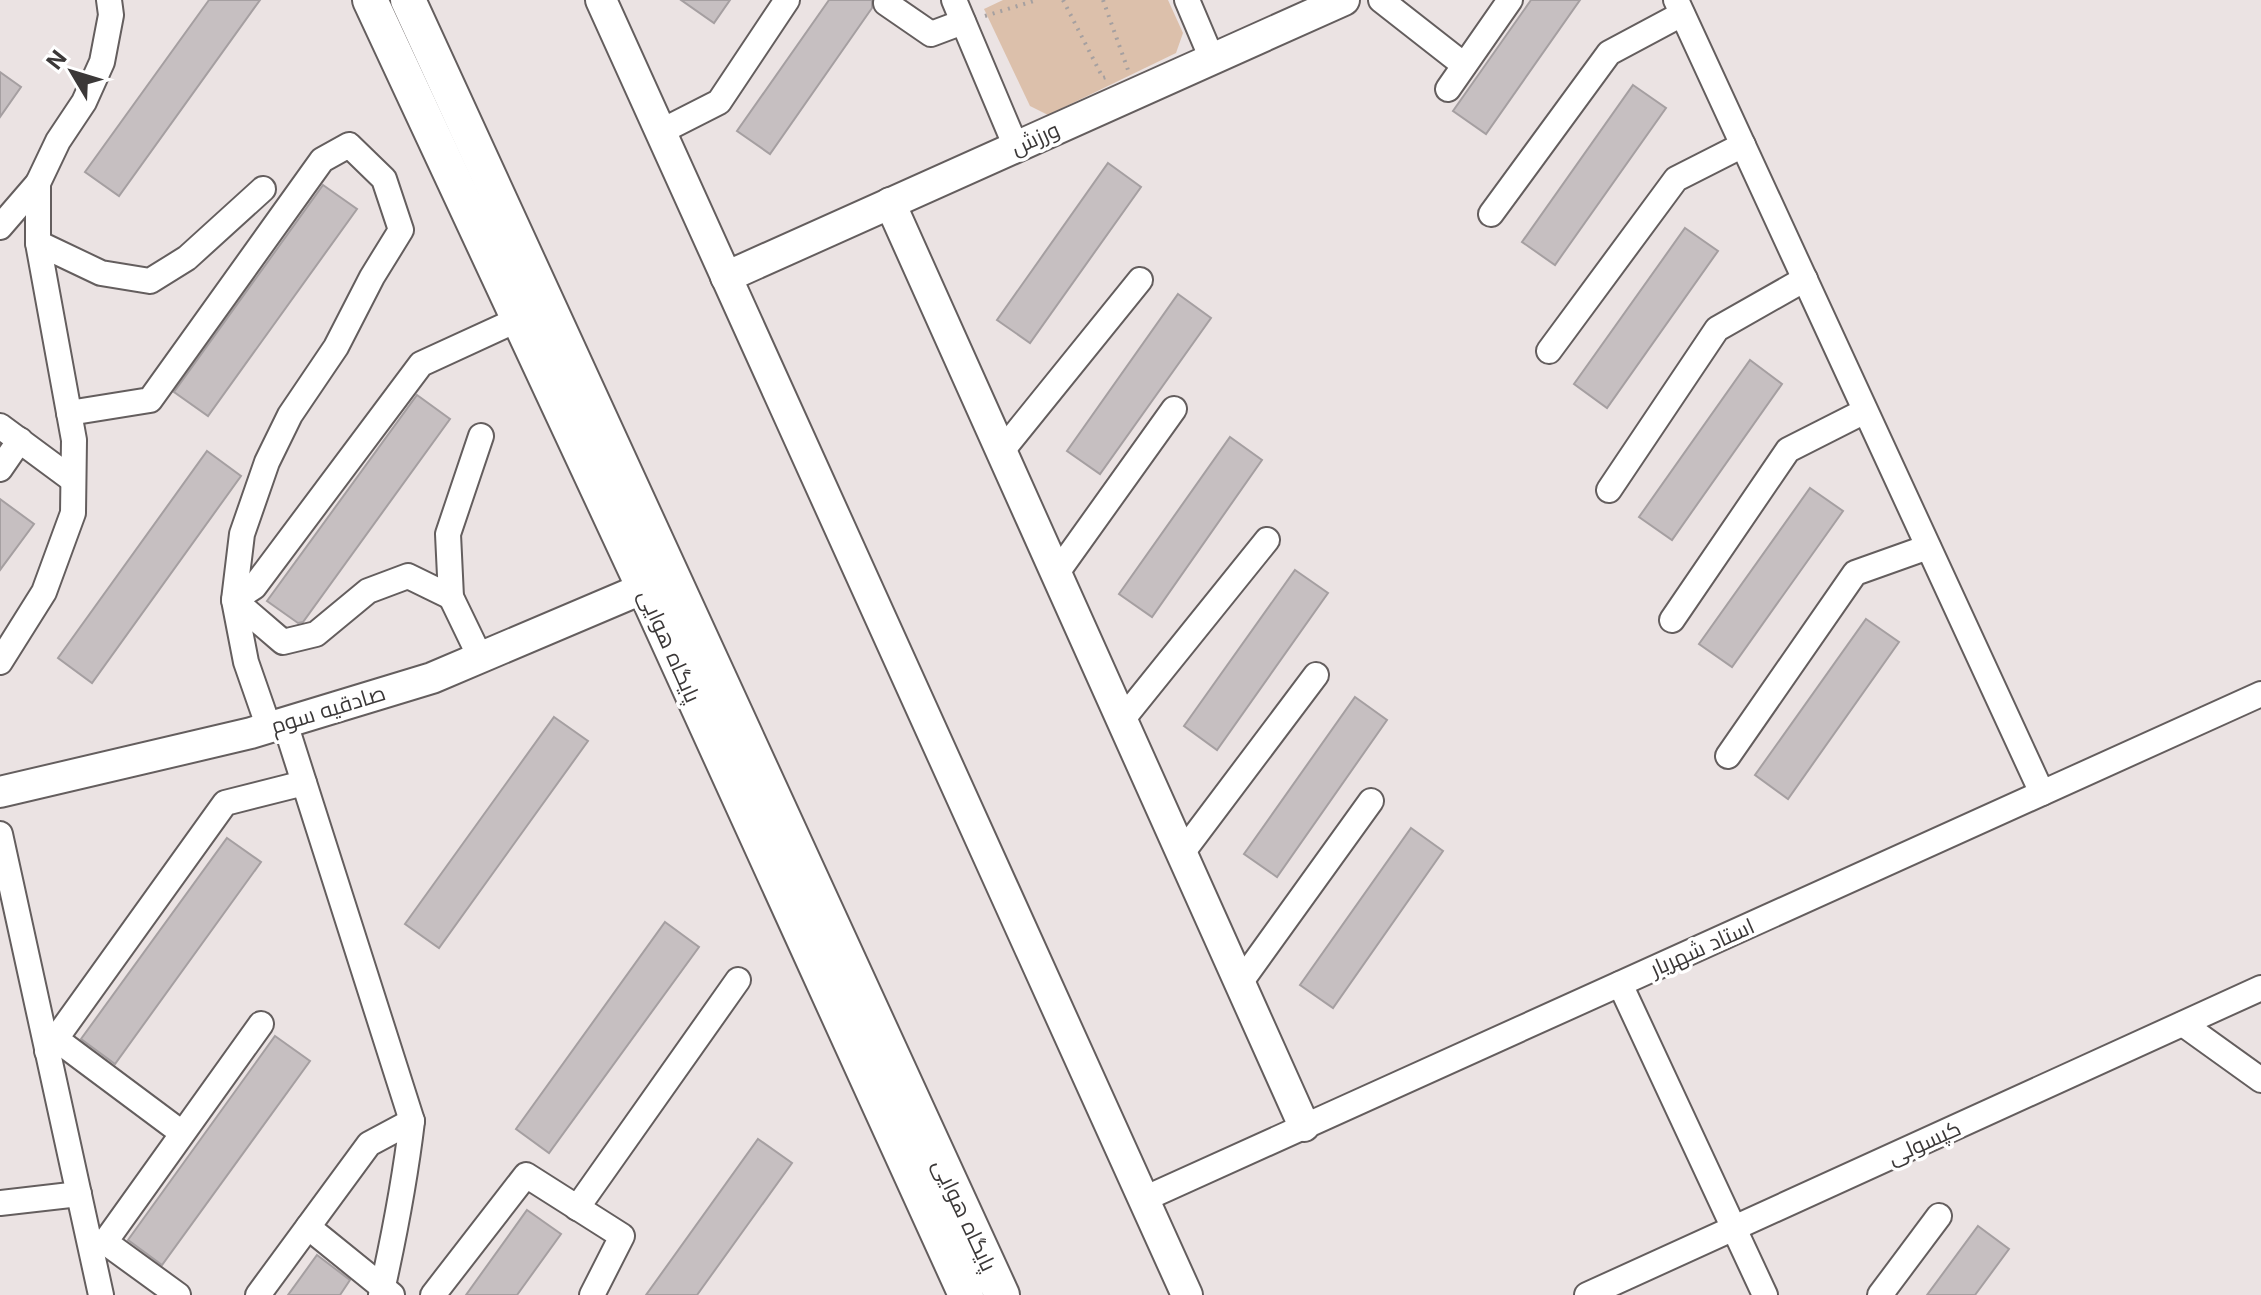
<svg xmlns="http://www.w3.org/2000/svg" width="2261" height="1295" viewBox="0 0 2261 1295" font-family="Inter,Cairo,sans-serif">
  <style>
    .green { fill: #dcc0ab }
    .building { fill: #c6bfc1; stroke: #a59fa1; stroke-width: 2 }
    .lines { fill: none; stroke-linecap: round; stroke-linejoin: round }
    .minor-casing { stroke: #645e5e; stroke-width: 28 }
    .tertiary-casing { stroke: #645e5e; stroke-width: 34 }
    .secondary-casing { stroke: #645e5e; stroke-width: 38 }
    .path { stroke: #a6a0a0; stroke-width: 4; stroke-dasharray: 2 6; stroke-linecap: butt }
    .minor { stroke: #fff; stroke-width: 24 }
    .tertiary { stroke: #fff; stroke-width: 30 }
    .secondary { stroke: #fff; stroke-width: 34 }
    .labels { text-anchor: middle; stroke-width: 7; stroke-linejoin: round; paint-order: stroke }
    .street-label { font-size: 22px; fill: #3b3838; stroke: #fff }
  </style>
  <rect width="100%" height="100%" fill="#ebe3e3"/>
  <path class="green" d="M 1003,0 L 1168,0 L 1183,33 L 1176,53 L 1048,115 L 1030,106 L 984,9 Z"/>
  <g class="building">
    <path d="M 209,0 L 260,0 L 119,196 L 85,172 Z"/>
    <path d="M 681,0 L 730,0 L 714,23 Z"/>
    <path d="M 829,0 L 872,0 L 872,8 L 770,154 L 737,131 Z"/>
    <path d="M 1531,0 L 1580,0 L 1486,134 L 1453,111 Z"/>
    <path d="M 0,72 L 21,87 L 0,117 Z"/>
    <path d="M 1633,85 L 1666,108 L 1555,265 L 1522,242 Z"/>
    <path d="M 1108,163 L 1141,187 L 1030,343 L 997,320 Z"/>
    <path d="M 323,185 L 357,209 L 208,416 L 174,392 Z"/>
    <path d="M 1685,228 L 1718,251 L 1607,408 L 1574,384 Z"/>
    <path d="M 1178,294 L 1211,318 L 1100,474 L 1067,451 Z"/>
    <path d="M 1750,360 L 1782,384 L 1672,540 L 1639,517 Z"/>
    <path d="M 417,395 L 450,419 L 303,622 L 298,623 L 267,601 Z"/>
    <path d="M 1230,437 L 1262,460 L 1152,617 L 1119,594 Z"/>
    <path d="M 207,451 L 241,476 L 92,683 L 58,658 Z"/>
    <path d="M 1810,488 L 1843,511 L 1732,667 L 1699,644 Z"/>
    <path d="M 0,499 L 34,524 L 0,570 Z"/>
    <path d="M 1295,570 L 1328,593 L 1217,750 L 1184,726 Z"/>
    <path d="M 1866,619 L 1899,642 L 1788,799 L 1755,775 Z"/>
    <path d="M 1355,697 L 1387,720 L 1277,877 L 1244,854 Z"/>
    <path d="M 554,717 L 588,741 L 439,948 L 405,924 Z"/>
    <path d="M 1411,828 L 1443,851 L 1333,1008 L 1300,985 Z"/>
    <path d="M 227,838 L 261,862 L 115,1064 L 81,1039 Z"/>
    <path d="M 665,922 L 699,947 L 549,1153 L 516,1129 Z"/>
    <path d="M 275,1036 L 310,1061 L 162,1265 L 128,1240 Z"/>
    <path d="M 758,1139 L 792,1163 L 697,1295 L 646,1295 Z"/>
    <path d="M 527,1210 L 561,1234 L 517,1295 L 466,1295 Z"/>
    <path d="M 1978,1226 L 2009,1249 L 1975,1295 L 1927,1295 Z"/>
    <path d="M 317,1255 L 350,1280 L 340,1295 L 288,1295 Z"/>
  </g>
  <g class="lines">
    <g class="minor-casing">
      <g id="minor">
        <path d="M 954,0 L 1016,147"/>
        <path d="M 1187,0 L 1212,59"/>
        <path d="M 1381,0 L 1464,65"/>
        <path d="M 1676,0 L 2042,793"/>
        <path d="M 886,3 L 931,34 L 963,22"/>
        <path d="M 1448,89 L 1510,0"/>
        <path d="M 660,132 L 719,102 L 787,0"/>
        <path d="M 1491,214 L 1609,53 L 1682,14"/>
        <path d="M 0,227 L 38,183"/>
        <path d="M 38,243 L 101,273 L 150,281 L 187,258 L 263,189"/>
        <path d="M 1549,351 L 1676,179 L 1743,145"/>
        <path d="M 69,413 L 150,400 L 322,160 L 349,145 L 384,179 L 401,230 L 372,277 L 336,347 L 290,415 L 267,462 L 242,534 L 234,600 L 246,662 L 269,728"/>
        <path d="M 0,426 L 73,480"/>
        <path d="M 1001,452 L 1140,280"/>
        <path d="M 0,469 L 20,440"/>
        <path d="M 1609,490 L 1717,329 L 1805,279"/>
        <path d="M 1056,574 L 1174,409"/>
        <path d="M 451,597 L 408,576 L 368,591 L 316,634 L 283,642 L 234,600 L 254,587 L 421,364 L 519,319"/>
        <path d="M 1672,620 L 1788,450 L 1865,411"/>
        <path d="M 480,657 L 451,597 L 448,534 L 481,436"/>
        <path d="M 0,662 L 44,592 L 73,513 L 74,440 L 38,243 L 38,183 L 58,141 L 84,102 L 102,62 L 111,15 L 109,0"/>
        <path d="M 1122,720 L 1267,540"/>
        <path d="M 285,723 L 412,1121 C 405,1180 394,1237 381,1295"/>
        <path d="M 1728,756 L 1855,573 L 1928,547"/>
        <path d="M 0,834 L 101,1295"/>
        <path d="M 1182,853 L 1316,675"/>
        <path d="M 1240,983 L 1371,801"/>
        <path d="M 1620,984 L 1765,1295"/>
        <path d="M 2183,1024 L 2261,1080"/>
        <path d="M 56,1039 L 182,1133"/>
        <path d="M 47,1051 L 225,803 L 304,783"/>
        <path d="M 1144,1199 L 2261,694"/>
        <path d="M 0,1203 L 79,1194"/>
        <path d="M 577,1208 L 738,980"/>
        <path d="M 308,1227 L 392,1295"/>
        <path d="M 178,1295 L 105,1242 L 261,1024"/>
        <path d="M 258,1295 L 369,1144 L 412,1121"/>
        <path d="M 433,1295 L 526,1175 L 622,1236 L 592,1295"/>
        <path d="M 1587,1295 L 2261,988"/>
        <path d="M 1880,1295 L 1939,1216"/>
      </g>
    </g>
    <g class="tertiary-casing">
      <g id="tertiary">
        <path d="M 601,0 L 1187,1295"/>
        <path d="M 890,203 L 1304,1126"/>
        <path d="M 726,277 L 1344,0"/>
        <path d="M 0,792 L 251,733 L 432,678 L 644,588"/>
      </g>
    </g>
    <g class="secondary-casing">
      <g id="secondary">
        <path d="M 370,0 L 644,588 L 966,1295"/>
        <path d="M 408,0 L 1002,1295"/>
      </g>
    </g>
    <g class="path">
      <path d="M 1063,0 L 1103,78 L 1109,76"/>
      <path d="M 1103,0 L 1128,70"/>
      <path d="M 985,16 L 1037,0"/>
    </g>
    <use href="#minor" class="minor"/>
    <use href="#tertiary" class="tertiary"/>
    <use href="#secondary" class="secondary"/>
  </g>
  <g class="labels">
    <g class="street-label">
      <text transform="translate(1035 138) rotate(-24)" y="8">ورزش</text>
      <text transform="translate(670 646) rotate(66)" y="8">پایگاه هوایی</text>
      <text transform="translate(328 709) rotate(-17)" y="8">صادقیه سوم</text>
      <text transform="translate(1702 947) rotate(-24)" y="8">استاد شهریار</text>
      <text transform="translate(1924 1142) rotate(-24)" y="8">کپسولی</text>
      <text transform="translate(965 1215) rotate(65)" y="8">پایگاه هوایی</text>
    </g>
  </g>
  <g transform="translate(72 72) rotate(308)" stroke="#ffffff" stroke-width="6" paint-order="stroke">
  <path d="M0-6L14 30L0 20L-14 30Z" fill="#3b3838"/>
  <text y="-12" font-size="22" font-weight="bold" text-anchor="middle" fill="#3b3838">N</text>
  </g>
</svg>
